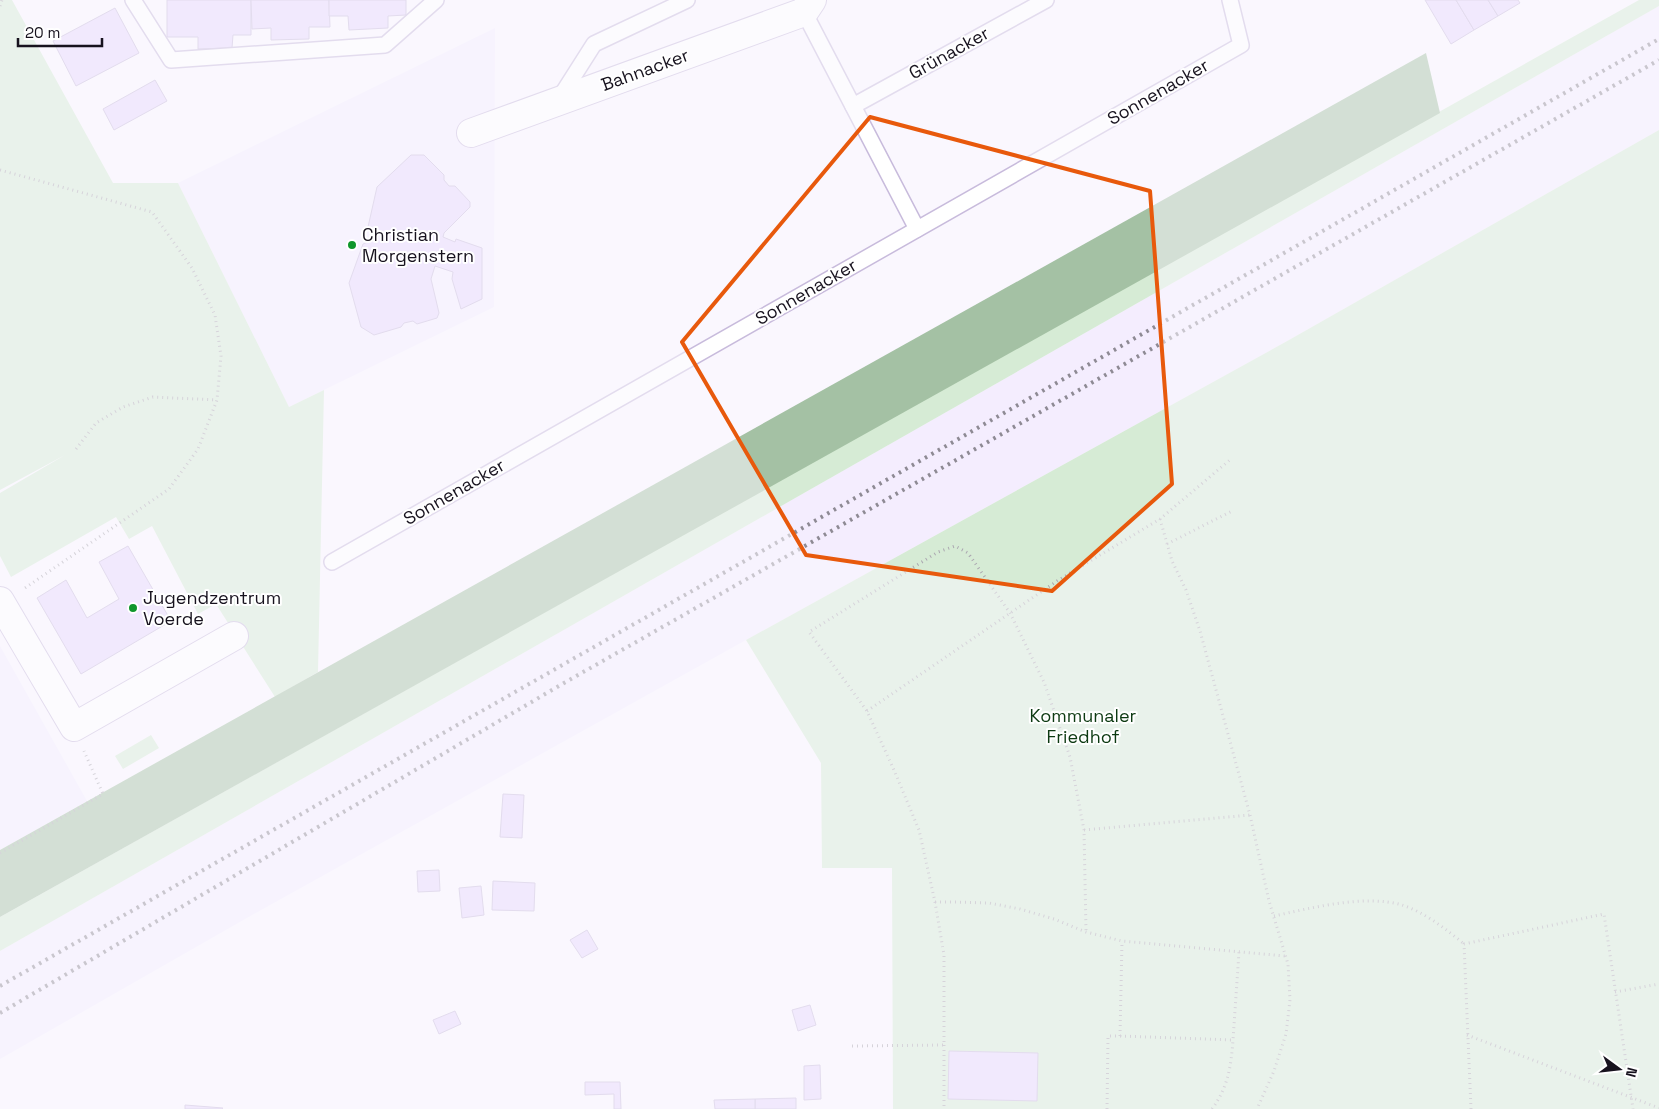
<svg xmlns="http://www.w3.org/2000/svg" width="1659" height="1109" viewBox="0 0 1659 1109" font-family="'Space Grotesk',sans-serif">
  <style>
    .built { fill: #f4edfe }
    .green { fill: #d6ebd5 }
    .forest { fill: #a4c1a4 }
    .building { fill: #e6d7fc; stroke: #c7badb }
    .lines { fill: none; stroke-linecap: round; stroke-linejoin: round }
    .lane-casing { stroke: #c8bbdc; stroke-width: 18 }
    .street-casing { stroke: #c8bbdc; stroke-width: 30 }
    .path { stroke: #aba7b0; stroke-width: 3; stroke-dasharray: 1 4; stroke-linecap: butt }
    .lane { stroke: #fff; stroke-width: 15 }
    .street { stroke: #fff; stroke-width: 28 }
    .rail { stroke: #8e8a94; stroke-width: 4; stroke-dasharray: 2.5 5; stroke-linecap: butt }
    .marked { fill: none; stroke: #e8590c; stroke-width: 4; stroke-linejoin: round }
    .poi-dot { fill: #0f962b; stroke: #fff; stroke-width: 2 }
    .labels { text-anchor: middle; stroke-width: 4; stroke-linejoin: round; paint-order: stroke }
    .street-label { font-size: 18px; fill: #17121e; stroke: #fff }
    .poi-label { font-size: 18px; fill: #17121e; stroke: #fff; text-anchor: start }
    .park-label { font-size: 18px; fill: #0d3a12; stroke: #fff }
  </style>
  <rect width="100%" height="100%" fill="#faf7fe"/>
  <g class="built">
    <path d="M 1659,6 L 1659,130 L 1289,340 L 746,640 L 252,915 L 0,1059 L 0,951 Z"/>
    <path d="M 495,28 L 494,307 L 289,407 L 178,183 Z"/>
    <path d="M 0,646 L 87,801 L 0,850 Z"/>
  </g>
  <g class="green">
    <path d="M 0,0 L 12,0 L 113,183 L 178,183 L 289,407 L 324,390 L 318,672 L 275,697 L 216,604 L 198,614 L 152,526 L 129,539 L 116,517 L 11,577 L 0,556 L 0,493 L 65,455 L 0,490 Z"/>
    <path d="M 1639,0 L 1659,0 L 1659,6 L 0,951 L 0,917 Z"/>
    <path d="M 1659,130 L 1659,1109 L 893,1109 L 892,868 L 822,868 L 821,763 L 746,640 L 1289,340 Z"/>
    <path d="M 151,735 L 159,748 L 123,769 L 115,756 Z"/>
  </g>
  <path class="forest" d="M 1426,53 L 1440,113 L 0,917 L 0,850 Z"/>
  <g class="building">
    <path d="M 167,0 L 251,0 L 251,35 L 233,35 L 232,48 L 198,49 L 198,37 L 167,37 Z"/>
    <path d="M 251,0 L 329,0 L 330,27 L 309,27 L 309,39 L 271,40 L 271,28 L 252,29 Z"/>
    <path d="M 329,0 L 406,0 L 406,15 L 388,16 L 388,28 L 349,30 L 348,16 L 329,16 Z"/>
    <path d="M 1425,0 L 1456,0 L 1474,30 L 1451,44 Z"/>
    <path d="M 1456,0 L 1488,0 L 1498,16 L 1474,30 Z"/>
    <path d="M 1488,0 L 1518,0 L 1520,3 L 1498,16 Z"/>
    <path d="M 115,8 L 139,53 L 76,86 L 53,41 Z"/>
    <path d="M 155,80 L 167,101 L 114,130 L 103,109 Z"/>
    <path d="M 411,155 L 424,155 L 444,175 L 444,180 L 449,186 L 455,186 L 470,202 L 470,207 L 444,233 L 443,237 L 455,242 L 456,239 L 482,248 L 482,299 L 461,309 L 452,279 L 453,272 L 435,266 L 431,279 L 439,313 L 437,318 L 417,324 L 413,321 L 404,323 L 401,327 L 374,335 L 361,327 L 349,283 L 363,244 L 375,239 L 368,227 L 377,187 Z"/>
    <path d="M 128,546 L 171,621 L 81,674 L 37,598 L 66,580 L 87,618 L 119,599 L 99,562 Z"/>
    <path d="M 503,794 L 524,795 L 522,838 L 500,837 Z"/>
    <path d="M 439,870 L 440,891 L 418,892 L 417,871 Z"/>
    <path d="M 493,881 L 535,883 L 534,911 L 492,910 Z"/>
    <path d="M 481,886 L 484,915 L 462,918 L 459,888 Z"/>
    <path d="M 587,930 L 598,949 L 582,958 L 570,940 Z"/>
    <path d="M 810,1005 L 816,1025 L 798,1031 L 792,1010 Z"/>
    <path d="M 455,1011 L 461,1024 L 439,1034 L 433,1020 Z"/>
    <path d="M 949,1051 L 1038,1053 L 1037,1101 L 948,1099 Z"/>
    <path d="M 820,1065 L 821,1099 L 804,1100 L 804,1066 Z"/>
    <path d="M 585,1082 L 620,1082 L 621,1109 L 614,1109 L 614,1094 L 585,1095 Z"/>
    <path d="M 796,1098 L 796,1109 L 755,1109 L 755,1099 Z"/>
    <path d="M 755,1099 L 755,1109 L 715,1109 L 714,1100 Z"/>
    <path d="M 185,1105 L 223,1108 L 222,1109 L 185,1109 Z"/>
  </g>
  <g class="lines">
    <g class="lane-casing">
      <g id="lane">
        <path d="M 133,0 L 171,60 L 385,45 L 436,0"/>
        <path d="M 804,12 L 917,229"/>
        <path d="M 559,99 L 594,44 L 687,0"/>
        <path d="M 853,106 L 1046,0"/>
        <path d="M 332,562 L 1241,45 L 1230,0"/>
      </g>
    </g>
    <g class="street-casing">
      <g id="street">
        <path d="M 471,133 L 804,12 L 812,0"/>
        <path d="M 0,601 L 74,727 L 234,636"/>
      </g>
    </g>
    <g class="path">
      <path d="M 0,6 L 2,0"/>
      <path d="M 0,170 L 152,212 L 192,268 L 215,315 L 221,356 L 217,400 L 198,449 L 169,489 L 25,588"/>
      <path d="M 76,449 L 96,423 L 123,407 L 153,397 L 217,400"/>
      <path d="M 1160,519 L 1172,561 L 1186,590 L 1200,631 L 1250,815 L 1269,901 L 1288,964 L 1290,1000 L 1286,1034 L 1274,1071 L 1257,1109"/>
      <path d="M 1167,544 L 1232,511"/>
      <path d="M 867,711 L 1057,581 L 1160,519 L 1231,459"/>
      <path d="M 1084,830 L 1250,815"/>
      <path d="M 0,853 L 103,794 L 84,751"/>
      <path d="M 935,902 L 954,902 L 989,903 L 1020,909 L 1054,919 L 1086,932 L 1122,941 L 1285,956"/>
      <path d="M 1274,916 C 1311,908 1365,894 1402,905 C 1424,912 1446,929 1464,944"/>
      <path d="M 1615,992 L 1659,984"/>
      <path d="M 1467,1035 L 1659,1108"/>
      <path d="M 1120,1036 L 1233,1040 L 1239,952"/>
      <path d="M 944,1045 L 944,1109"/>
      <path d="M 852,1046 L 944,1045 L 944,955 L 935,902 L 919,830 L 894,770 L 867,711 L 809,632 L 938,552 L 955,546 L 968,553 L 1010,613 L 1044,682 L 1070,757 L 1084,830 L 1086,932"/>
      <path d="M 1107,1109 L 1108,1036 L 1120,1036 L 1122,941"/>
      <path d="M 1212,1109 C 1228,1087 1231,1067 1233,1040"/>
      <path d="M 1471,1109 L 1464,944 L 1604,914 L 1633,1109"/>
    </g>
    <use href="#lane" class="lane"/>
    <use href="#street" class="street"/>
    <g class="rail">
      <path d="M 0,986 L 1659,39"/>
      <path d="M 0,1013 L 564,683 L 1659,60"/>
    </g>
  </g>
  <path d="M0 0H1659V1109H0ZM 870,117 L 1150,191 L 1172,484 L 1052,591 L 806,555 L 682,342 Z" fill="#faf7fe" fill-opacity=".55" fill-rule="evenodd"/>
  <path class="marked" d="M 870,117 L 1150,191 L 1172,484 L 1052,591 L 806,555 L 682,342 Z"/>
  <g class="poi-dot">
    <circle cx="352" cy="245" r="5"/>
    <circle cx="133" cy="608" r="5"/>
  </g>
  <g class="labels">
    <g class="street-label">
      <text transform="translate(949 53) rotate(-29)" y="6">Grünacker</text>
      <text transform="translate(645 70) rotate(-20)" y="6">Bahnacker</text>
      <text transform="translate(1158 92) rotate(-30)" y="6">Sonnenacker</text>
      <text transform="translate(806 292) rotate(-30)" y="6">Sonnenacker</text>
      <text transform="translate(454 492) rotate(-30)" y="6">Sonnenacker</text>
    </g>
    <g class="poi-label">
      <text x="362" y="241">Christian<tspan x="362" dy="21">Morgenstern</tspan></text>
      <text x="143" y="604">Jugendzentrum<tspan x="143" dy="21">Voerde</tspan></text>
    </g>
    <g class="park-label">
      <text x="1083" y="722">Kommunaler<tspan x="1083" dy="21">Friedhof</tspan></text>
    </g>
  </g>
  <g transform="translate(1619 1069) rotate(105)" stroke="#ffffff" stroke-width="4" paint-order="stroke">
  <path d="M0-4L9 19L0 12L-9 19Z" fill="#17121e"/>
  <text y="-8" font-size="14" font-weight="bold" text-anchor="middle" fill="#17121e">N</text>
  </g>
  <path d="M18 38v8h84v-8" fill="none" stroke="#17121e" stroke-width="2.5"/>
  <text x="25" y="38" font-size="15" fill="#17121e" stroke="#ffffff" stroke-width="4" paint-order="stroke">20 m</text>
</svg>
